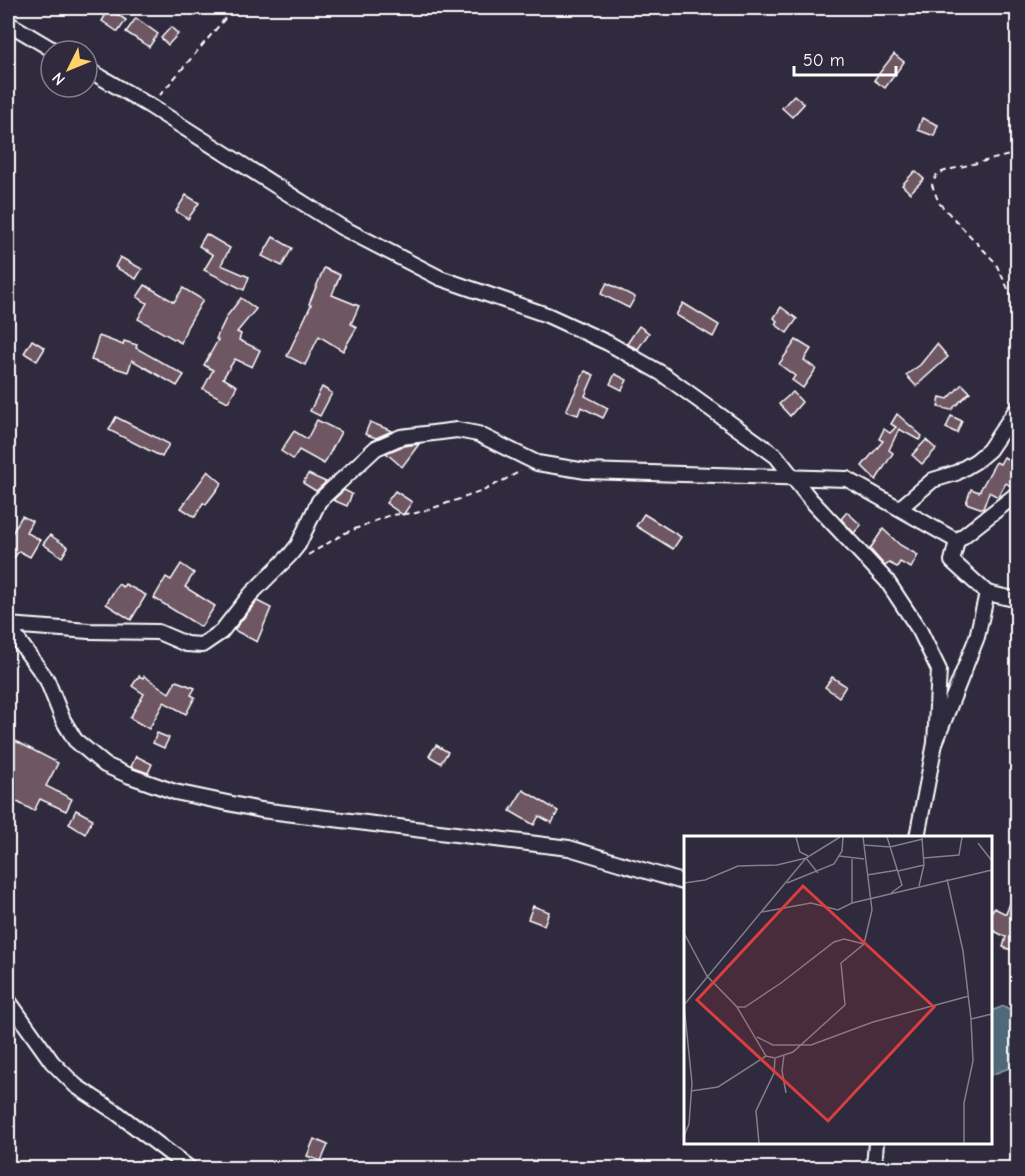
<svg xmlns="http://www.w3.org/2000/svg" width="1025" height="1176" viewBox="0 0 1025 1176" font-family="'Comic Neue',sans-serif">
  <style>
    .water { fill: #506979; stroke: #96a5af; stroke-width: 1.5 }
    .building { fill: #6e5662; stroke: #fff; stroke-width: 1.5 }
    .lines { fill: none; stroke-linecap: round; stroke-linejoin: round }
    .minor-casing { stroke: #fff; stroke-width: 18 }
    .path { stroke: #fff; stroke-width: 2; stroke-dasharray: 6 4.5; stroke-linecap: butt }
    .minor { stroke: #2f2a3d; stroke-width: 14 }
    .inset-road { fill: none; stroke: #827f8b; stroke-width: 1.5 }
    .view { fill: #da3e3e; fill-opacity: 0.15; stroke: #da3e3e; stroke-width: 3 }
    .inset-edge { fill: none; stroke: #fff; stroke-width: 3 }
  </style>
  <rect width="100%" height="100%" fill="#2f2a3d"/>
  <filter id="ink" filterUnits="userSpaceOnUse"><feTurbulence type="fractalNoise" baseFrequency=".0167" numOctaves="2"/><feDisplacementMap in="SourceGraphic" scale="12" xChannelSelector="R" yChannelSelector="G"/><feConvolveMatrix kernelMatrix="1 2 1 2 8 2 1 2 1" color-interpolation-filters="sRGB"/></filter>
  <g filter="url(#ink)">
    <path class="water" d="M 1004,1006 L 1017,1014 L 1017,1065 L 991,1075 L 991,1011 Z"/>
    <g class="building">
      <path d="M 109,9 L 126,20 L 118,32 L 102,21 Z"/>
      <path d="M 136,18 L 158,34 L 149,47 L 126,32 Z"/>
      <path d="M 171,27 L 178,34 L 168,45 L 161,38 Z"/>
      <path d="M 894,54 L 904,62 L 885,88 L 874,80 Z"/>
      <path d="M 794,95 L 804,104 L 792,117 L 782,108 Z"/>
      <path d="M 922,118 L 938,125 L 934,136 L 918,130 Z"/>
      <path d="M 915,171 L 924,179 L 910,193 L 902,185 Z"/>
      <path d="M 186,195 L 199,203 L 188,219 L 176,211 Z"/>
      <path d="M 206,234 L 230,248 L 221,265 L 249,277 L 244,290 L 204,270 L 213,255 L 199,246 Z"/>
      <path d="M 273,237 L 292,248 L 282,266 L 262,256 Z"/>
      <path d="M 120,257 L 142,269 L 136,279 L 115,267 Z"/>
      <path d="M 324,268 L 340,275 L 332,295 L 359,306 L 351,324 L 357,327 L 343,351 L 319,336 L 305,365 L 287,356 L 311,305 L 309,304 Z"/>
      <path d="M 607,283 L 635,297 L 629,308 L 601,294 Z"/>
      <path d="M 145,285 L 174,302 L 183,288 L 203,300 L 187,327 L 181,343 L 138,319 L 147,303 L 137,297 Z"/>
      <path d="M 241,298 L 256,309 L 237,332 L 241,334 L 239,340 L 260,350 L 252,367 L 235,359 L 223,378 L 237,386 L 228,402 L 203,389 L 213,370 L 204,365 L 218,340 L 216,339 L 227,316 Z"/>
      <path d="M 683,303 L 719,325 L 713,337 L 676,315 Z"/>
      <path d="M 781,307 L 797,319 L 787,333 L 775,324 L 777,321 L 774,318 Z"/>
      <path d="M 639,326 L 649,333 L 638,349 L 627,344 Z"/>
      <path d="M 99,336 L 123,345 L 124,341 L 137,345 L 136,348 L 184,375 L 177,386 L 132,360 L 128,372 L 91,360 Z"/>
      <path d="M 32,340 L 45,348 L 37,361 L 24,353 Z"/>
      <path d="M 796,340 L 811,349 L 804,360 L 816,369 L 803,388 L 792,380 L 795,376 L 779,364 Z"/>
      <path d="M 937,344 L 948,357 L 916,386 L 906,375 L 920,365 Z"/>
      <path d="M 585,371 L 594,375 L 585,396 L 608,408 L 603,418 L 581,407 L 578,415 L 566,411 Z"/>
      <path d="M 615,374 L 627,380 L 622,390 L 610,384 Z"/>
      <path d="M 962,384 L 970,392 L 951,410 L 938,407 L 940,397 L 948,399 Z"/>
      <path d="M 322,387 L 332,393 L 320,416 L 310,411 Z"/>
      <path d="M 793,392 L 802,402 L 790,416 L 779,404 Z"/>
      <path d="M 897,414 L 922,436 L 919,440 L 899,429 L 889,450 L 893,453 L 876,480 L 862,466 L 883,441 L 879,439 L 884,429 L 890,433 L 896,427 L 891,424 Z"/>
      <path d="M 951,416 L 962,421 L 957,433 L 946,428 Z"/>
      <path d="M 116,417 L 169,444 L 162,457 L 109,430 Z"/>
      <path d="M 317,420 L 341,432 L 324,464 L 299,450 L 293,459 L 281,451 L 294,431 L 307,439 Z"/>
      <path d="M 370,422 L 392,431 L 376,438 L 365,434 Z"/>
      <path d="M 926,440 L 936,449 L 922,464 L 912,455 Z"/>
      <path d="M 419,444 L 402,467 L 386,453 L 403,446 Z"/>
      <path d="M 1004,457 L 1017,465 L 1016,484 L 1012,487 L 1006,483 L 998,497 L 989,492 L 983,509 L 966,503 L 971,489 L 979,492 L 996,462 L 1000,464 Z"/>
      <path d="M 208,471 L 222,483 L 206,504 L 203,503 L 195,517 L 181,508 Z"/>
      <path d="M 308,474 L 326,482 L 316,491 L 303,483 Z"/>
      <path d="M 344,490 L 352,494 L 347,506 L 333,500 Z"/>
      <path d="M 395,491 L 412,502 L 403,515 L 386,503 Z"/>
      <path d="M 847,512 L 861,525 L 854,533 L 841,519 Z"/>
      <path d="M 644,514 L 681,537 L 673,549 L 636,526 Z"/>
      <path d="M 22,516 L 32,521 L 26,532 L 40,540 L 30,557 L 19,551 L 8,566 L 8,540 Z"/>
      <path d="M 883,529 L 900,545 L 918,555 L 911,568 L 900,562 L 897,567 L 889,563 L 885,566 L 870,549 Z"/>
      <path d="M 50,535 L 68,547 L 62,557 L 43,544 Z"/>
      <path d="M 181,564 L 194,573 L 185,587 L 215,606 L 201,627 L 154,598 L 166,577 L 171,580 Z"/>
      <path d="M 118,584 L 123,587 L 125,584 L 146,595 L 131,620 L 106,604 Z"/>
      <path d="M 257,601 L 271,608 L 257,642 L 234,630 Z"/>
      <path d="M 139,676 L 143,678 L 144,676 L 169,693 L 176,681 L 195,688 L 191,695 L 195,697 L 186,714 L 164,702 L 149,729 L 130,718 L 144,694 L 132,686 Z"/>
      <path d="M 832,677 L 846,686 L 839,697 L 825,687 Z"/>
      <path d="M 157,733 L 169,738 L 164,748 L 153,743 Z"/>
      <path d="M 8,737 L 58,763 L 46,786 L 72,799 L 66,811 L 40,799 L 34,811 L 8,797 Z"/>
      <path d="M 436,745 L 448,752 L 441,763 L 429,756 Z"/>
      <path d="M 136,756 L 152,764 L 148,773 L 131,767 Z"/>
      <path d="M 523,790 L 558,811 L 552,823 L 539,816 L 534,825 L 510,811 Z"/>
      <path d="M 76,810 L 93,819 L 85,834 L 69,824 Z"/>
      <path d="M 1016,887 L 1017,941 L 1014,951 L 1003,947 L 1006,937 L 990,929 L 990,914 L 994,908 L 1006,914 Z"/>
      <path d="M 533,906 L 549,912 L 544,925 L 528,919 Z"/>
      <path d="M 314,1139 L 328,1145 L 321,1161 L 307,1156 Z"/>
    </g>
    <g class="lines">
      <g class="minor-casing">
        <g id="minor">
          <path d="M 8,23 L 55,51"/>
          <path d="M 87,69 L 150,106 L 341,227 L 440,278 L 547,315 L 608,343 L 661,373 L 776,456 L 810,499 L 887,581 L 920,631 L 939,670 L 935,743"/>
          <path d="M 900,508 L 933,480 L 956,473 L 976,461 L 989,450 L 1018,407"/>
          <path d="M 957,541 L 1018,493"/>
          <path d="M 8,625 L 89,631 L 158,632 L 186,644 L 202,645 L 221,632 L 251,594 L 290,555 L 298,545 L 319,501 L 376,448 L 401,437 L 457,430 L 478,434 L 537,463 L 586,471 L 847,479 L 957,541 L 952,561 L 987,593"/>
          <path d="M 8,626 L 47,680 L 63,720 L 75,740 L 105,765 L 130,776 L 175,792 L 261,810 L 569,848 L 686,883"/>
          <path d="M 917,837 L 935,743 L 977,637 L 987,593 L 1018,600"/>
          <path d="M 8,1000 L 52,1062 L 76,1086 L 117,1113 L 189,1168"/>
          <path d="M 874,1168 L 876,1142"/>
        </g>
      </g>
      <g class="path">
        <path d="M 160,95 L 234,8"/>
        <path d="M 1018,153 L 948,170 L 937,174 L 932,185 L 939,203 L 995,262 L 1014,301 L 1015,320 L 1018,325"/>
        <path d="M 308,555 L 345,533 L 390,515 L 416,513 L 436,507 L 483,491 L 521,471"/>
      </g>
      <use href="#minor" class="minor"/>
    </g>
  </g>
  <g transform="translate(684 836)">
    <rect width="308" height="308" fill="#2f2a3d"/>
    <path class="inset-road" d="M 112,1 L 116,16 L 124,20M 203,1 L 218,49 L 207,57M 294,7 L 308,25M 180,9 L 206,11 L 239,3M 155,20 L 180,23M 240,22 L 275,19 L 278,1M 168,23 L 168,67M 214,35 L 240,29M 183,39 L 214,34M 263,43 L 279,115 L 287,183 L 289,225 L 280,267 L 280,307M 0,47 L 21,44 L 54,30 L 93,29 L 122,22 L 134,37M 103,47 L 150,28 L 158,15 L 159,1M 235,50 L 240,29 L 238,2M 78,76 L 127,67 L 154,74 L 168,67 L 308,34M 0,97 L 23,140 L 53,171 L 82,220 L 34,251 L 7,255M 0,169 L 122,22 L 156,1M 53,171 L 61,171 L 97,147 L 150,106 L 160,103 L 180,108M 287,183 L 308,178M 73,201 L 89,209 L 127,209 L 189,186 L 285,160M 100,219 L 98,235 L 102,257M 82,220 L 91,222 L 109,216 L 161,169 L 157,127 L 180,108 L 188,74 L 179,1M 0,300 L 5,288 L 8,247 L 0,169M 75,307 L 72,275 L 90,237 L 91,222"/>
    <path class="view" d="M 119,50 L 250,171 L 144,285 L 13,164 Z"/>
    <rect width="308" height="308" class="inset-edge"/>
  </g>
  <rect width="1025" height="1176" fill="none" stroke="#2f2a3d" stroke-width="30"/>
  <rect x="15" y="15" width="995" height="1146" fill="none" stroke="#fff" stroke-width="2" filter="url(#ink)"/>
  <g transform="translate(69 69) rotate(227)"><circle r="28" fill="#2f2a3d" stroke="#827f8b" stroke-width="1.5"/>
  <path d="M0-4.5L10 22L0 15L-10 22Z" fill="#ffd166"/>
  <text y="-9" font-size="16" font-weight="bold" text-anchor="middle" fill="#ffffff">N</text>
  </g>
  <path d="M794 66v9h102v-9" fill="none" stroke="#ffffff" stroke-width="3"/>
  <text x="803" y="66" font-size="18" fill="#ffffff" stroke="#2f2a3d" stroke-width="4.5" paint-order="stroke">50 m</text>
</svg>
